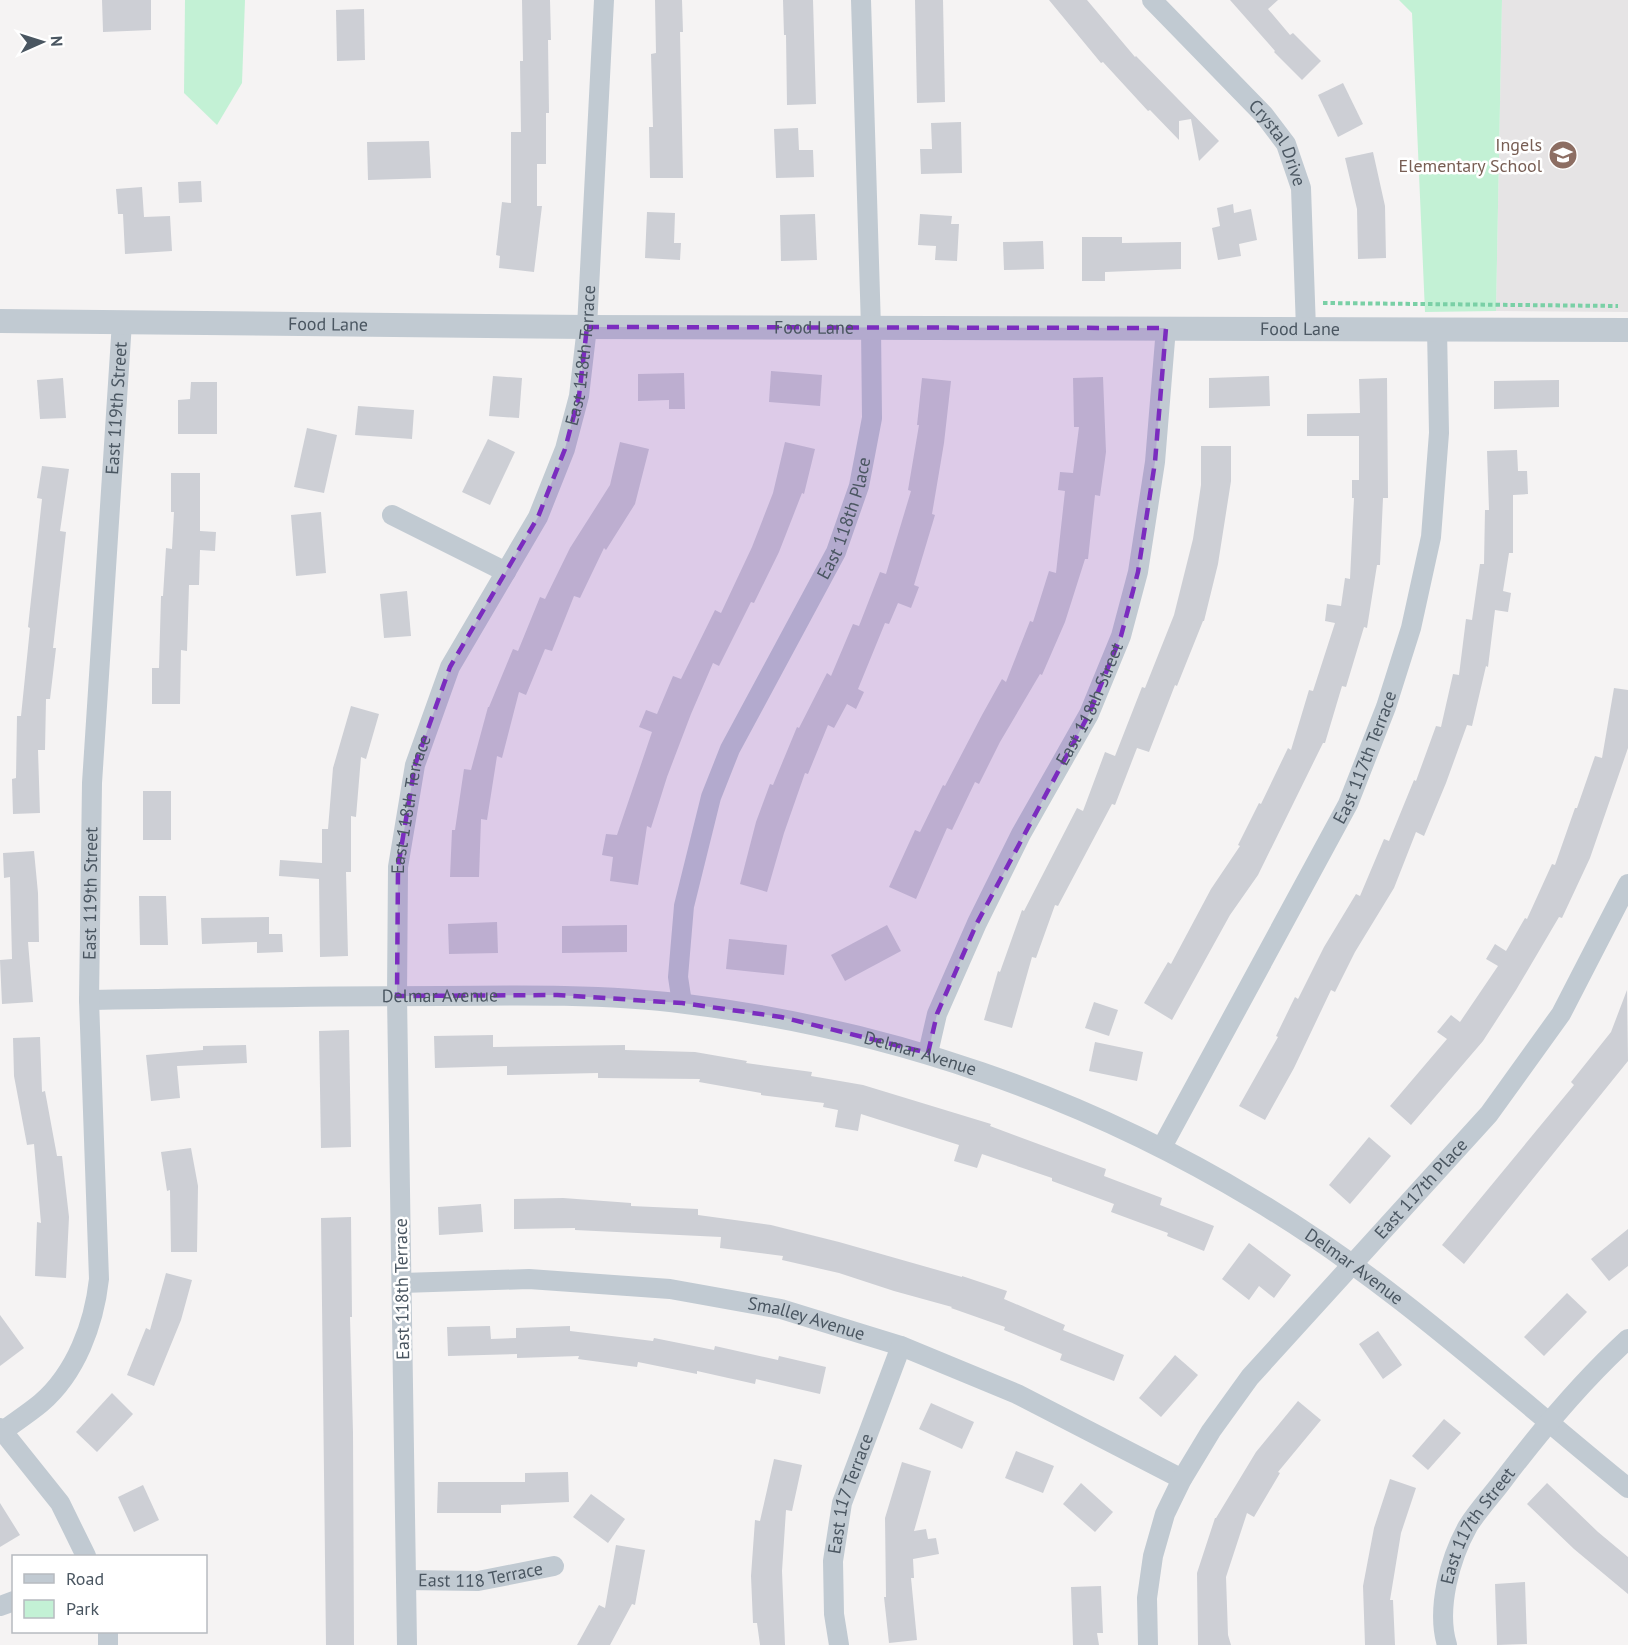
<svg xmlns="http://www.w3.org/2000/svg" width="1628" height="1645" viewBox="0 0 1628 1645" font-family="'PT Sans',sans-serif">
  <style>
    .education { fill: #e6e4e5 }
    .green { fill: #c3f1d5 }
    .building { fill: #cdcfd5 }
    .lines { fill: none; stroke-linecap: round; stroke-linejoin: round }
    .path { stroke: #7ad0a6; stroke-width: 4; stroke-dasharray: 4.5 3; stroke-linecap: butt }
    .minor { stroke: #c1cad2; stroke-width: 20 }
    .tertiary { stroke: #c1cad2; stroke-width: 24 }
    .marked { fill: #7b2cbf; fill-opacity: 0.2; stroke: #7b2cbf; stroke-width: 4.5; stroke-dasharray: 12 8; stroke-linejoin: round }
    .labels { text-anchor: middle; stroke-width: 5; stroke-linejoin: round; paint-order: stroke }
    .street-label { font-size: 18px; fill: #4a5661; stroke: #fff }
    .education-label { font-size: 18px; fill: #785e54; stroke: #fff; text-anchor: end }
  </style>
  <rect width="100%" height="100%" fill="#f5f3f3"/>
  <path class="education" d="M 1502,0 L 1628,0 L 1628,312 L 1496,311 Z"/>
  <g class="green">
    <path d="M 185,0 L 245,0 L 242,83 L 217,125 L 184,93 Z"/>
    <path d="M 1399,0 L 1502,0 L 1496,311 L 1425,312 L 1412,13 Z"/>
  </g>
  <g class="building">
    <path d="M 102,0 L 151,0 L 151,30 L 103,32 Z"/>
    <path d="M 522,0 L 550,0 L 551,40 L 548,40 L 549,113 L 546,113 L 546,164 L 537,164 L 537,206 L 542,206 L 534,272 L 499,268 L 500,256 L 496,255 L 502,202 L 511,203 L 511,132 L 521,132 L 520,61 L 523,61 Z"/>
    <path d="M 655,0 L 682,0 L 683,32 L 680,32 L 683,178 L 650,178 L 649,127 L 653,127 L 651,54 L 656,53 Z"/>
    <path d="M 783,0 L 813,0 L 816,104 L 787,105 L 786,35 L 784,35 Z"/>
    <path d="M 915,0 L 943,0 L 945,102 L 917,103 Z"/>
    <path d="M 1049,0 L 1087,0 L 1135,57 L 1136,56 L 1219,141 L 1199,161 L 1191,119 L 1179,121 L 1179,140 L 1150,110 L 1148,111 L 1103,62 L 1101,63 Z"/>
    <path d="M 1230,0 L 1278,0 L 1268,9 L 1290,35 L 1293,33 L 1321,61 L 1302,80 L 1274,52 L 1275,51 Z"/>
    <path d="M 364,9 L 365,60 L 337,61 L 336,10 Z"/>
    <path d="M 1343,83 L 1363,124 L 1338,137 L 1318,95 Z"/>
    <path d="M 961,122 L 962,173 L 921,174 L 920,149 L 932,149 L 931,123 Z"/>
    <path d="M 798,128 L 799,150 L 813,150 L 814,177 L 776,178 L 774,129 Z"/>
    <path d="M 429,141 L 431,178 L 368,180 L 367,142 Z"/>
    <path d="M 1373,152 L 1385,206 L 1386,258 L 1358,259 L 1357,209 L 1345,158 Z"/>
    <path d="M 201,181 L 202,202 L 179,203 L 178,182 Z"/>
    <path d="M 142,187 L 144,217 L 170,216 L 172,251 L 125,254 L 123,214 L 118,214 L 116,189 Z"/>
    <path d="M 1233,204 L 1234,213 L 1251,209 L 1257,240 L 1239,244 L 1241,256 L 1218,260 L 1212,228 L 1220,226 L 1217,208 Z"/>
    <path d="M 647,212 L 675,213 L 674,243 L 681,243 L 680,260 L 645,258 Z"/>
    <path d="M 815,214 L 817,260 L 781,261 L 780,215 Z"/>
    <path d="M 920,214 L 952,216 L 951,224 L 959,224 L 957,261 L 935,260 L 936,246 L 918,245 Z"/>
    <path d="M 1082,237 L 1122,237 L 1122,243 L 1181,242 L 1181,269 L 1105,272 L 1105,281 L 1082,281 Z"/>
    <path d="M 1043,241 L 1044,269 L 1004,270 L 1003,242 Z"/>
    <path d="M 771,371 L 822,375 L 820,406 L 769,402 Z"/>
    <path d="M 684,373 L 685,409 L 669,409 L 669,400 L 638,401 L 638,374 Z"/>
    <path d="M 493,376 L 522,378 L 519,418 L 489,416 Z"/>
    <path d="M 1269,376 L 1270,406 L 1209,408 L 1209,378 Z"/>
    <path d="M 1103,377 L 1106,452 L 1100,496 L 1095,495 L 1088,559 L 1085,559 L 1065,622 L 1042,675 L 1040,674 L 1000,742 L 979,784 L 975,782 L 952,830 L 947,828 L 916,899 L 889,887 L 915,830 L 920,832 L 943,785 L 945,786 L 982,715 L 1002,679 L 1006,682 L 1030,621 L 1033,622 L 1049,571 L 1056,573 L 1065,491 L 1058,490 L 1060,472 L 1073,473 L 1079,427 L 1074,427 L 1073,378 Z"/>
    <path d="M 63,378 L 66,418 L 40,419 L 37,380 Z"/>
    <path d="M 922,378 L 951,381 L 944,443 L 932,514 L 935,515 L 914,585 L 919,587 L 911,608 L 898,603 L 889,624 L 885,623 L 858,689 L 864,692 L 856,709 L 847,704 L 834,728 L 828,725 L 808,774 L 805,773 L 784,833 L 767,892 L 740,884 L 756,822 L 770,784 L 773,785 L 797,727 L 799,728 L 827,673 L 831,676 L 853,624 L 859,626 L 880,572 L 886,574 L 911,491 L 908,490 L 919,425 L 917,425 Z"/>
    <path d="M 1387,378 L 1388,498 L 1383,498 L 1380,565 L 1377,565 L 1367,628 L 1364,627 L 1346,687 L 1342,686 L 1325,743 L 1323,743 L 1258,875 L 1230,915 L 1172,1020 L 1144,1003 L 1168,962 L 1171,964 L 1211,889 L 1240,846 L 1238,845 L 1259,803 L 1261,804 L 1288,748 L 1291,750 L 1309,690 L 1313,691 L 1335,623 L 1325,621 L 1327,604 L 1341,606 L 1345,578 L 1350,579 L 1354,498 L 1352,498 L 1352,480 L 1359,480 L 1359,436 L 1307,436 L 1307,414 L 1360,413 L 1359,379 Z"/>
    <path d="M 1559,380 L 1559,407 L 1494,409 L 1494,381 Z"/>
    <path d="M 191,382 L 217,382 L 217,434 L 178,434 L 178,400 L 190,399 Z"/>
    <path d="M 358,406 L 414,410 L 412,439 L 355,435 Z"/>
    <path d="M 307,428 L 337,435 L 324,493 L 294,487 Z"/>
    <path d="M 488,439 L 515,452 L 490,505 L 462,492 Z"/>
    <path d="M 620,442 L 649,449 L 635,504 L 606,550 L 604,548 L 580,598 L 574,596 L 552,651 L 545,649 L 526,695 L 519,692 L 502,758 L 497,756 L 487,820 L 481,819 L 479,877 L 450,877 L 452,830 L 455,830 L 464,769 L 471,770 L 488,707 L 489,707 L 513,649 L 518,651 L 540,597 L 545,599 L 570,548 L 610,485 Z"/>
    <path d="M 785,442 L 815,449 L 804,494 L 802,493 L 779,552 L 754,603 L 751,602 L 719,666 L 713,663 L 691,714 L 667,777 L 651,828 L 647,826 L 638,885 L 610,881 L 613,857 L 602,855 L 606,834 L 617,835 L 652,732 L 639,727 L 646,710 L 657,714 L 673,676 L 681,679 L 715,610 L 721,613 L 752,547 L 773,493 Z"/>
    <path d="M 1201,446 L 1231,446 L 1231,481 L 1218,564 L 1204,621 L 1203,621 L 1177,686 L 1175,685 L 1149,752 L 1137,748 L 1115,805 L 1112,804 L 1058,906 L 1055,905 L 1036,958 L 1032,957 L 1012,1028 L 984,1020 L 998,971 L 1000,972 L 1022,910 L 1024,911 L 1077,808 L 1083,811 L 1105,752 L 1115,756 L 1142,687 L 1145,688 L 1174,615 L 1193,539 L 1201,485 Z"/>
    <path d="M 1517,450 L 1518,471 L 1527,471 L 1528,494 L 1513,495 L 1513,553 L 1509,553 L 1503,591 L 1511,593 L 1508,612 L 1495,610 L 1488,667 L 1486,666 L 1472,726 L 1467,725 L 1446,783 L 1424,836 L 1416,832 L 1394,888 L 1355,952 L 1335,992 L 1331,990 L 1294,1068 L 1265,1120 L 1239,1106 L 1278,1037 L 1276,1036 L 1295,997 L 1298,999 L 1324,947 L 1356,894 L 1360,896 L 1384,839 L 1389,841 L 1414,780 L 1416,781 L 1436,726 L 1441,727 L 1453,674 L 1459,675 L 1466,619 L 1472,620 L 1480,564 L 1484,564 L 1485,510 L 1489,510 L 1487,451 Z"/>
    <path d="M 42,466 L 69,469 L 60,531 L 66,532 L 53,648 L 56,648 L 50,699 L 46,699 L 45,750 L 38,750 L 40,813 L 13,814 L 12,779 L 16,778 L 17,716 L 21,716 L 30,628 L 28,627 L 42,499 L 37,498 Z"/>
    <path d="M 171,473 L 200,473 L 200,531 L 216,532 L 215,551 L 200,550 L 199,585 L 189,585 L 187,651 L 181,650 L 180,704 L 152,704 L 152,668 L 159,668 L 161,596 L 163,596 L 166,548 L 172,549 L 174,512 L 171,512 Z"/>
    <path d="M 321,512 L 326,573 L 296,576 L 291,515 Z"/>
    <path d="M 407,591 L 411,636 L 384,638 L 380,594 Z"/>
    <path d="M 1614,688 L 1628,690 L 1628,748 L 1590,858 L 1562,918 L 1559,917 L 1516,990 L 1483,1041 L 1411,1125 L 1390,1106 L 1447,1039 L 1437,1032 L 1451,1015 L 1460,1022 L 1498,966 L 1486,959 L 1495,944 L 1506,951 L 1525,918 L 1527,919 L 1552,864 L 1555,865 L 1575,808 L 1577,808 L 1595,756 L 1602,758 Z"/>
    <path d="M 351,706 L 379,714 L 366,759 L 361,757 L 356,817 L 351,816 L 351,872 L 346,872 L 348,956 L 320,957 L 319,879 L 279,876 L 280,860 L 322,863 L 322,829 L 328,829 L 333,768 Z"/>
    <rect x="143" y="791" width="28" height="49"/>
    <path d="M 34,851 L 38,893 L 39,942 L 28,942 L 33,1002 L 2,1004 L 0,960 L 12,959 L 10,877 L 4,878 L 3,853 Z"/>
    <path d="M 139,896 L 166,896 L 168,945 L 140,945 Z"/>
    <path d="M 269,917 L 269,934 L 282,934 L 283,952 L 257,953 L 257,942 L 202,944 L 201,918 Z"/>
    <path d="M 497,922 L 498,953 L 449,954 L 448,924 Z"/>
    <path d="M 627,925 L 627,952 L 562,953 L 562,926 Z"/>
    <path d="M 887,925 L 901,951 L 845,981 L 831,955 Z"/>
    <path d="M 729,939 L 787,945 L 784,975 L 726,969 Z"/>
    <path d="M 1627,990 L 1628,1061 L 1464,1264 L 1442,1245 L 1574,1085 L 1571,1082 L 1611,1032 Z"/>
    <path d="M 1094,1002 L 1118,1010 L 1109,1036 L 1085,1028 Z"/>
    <path d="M 349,1030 L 351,1147 L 321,1148 L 319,1031 Z"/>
    <path d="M 493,1035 L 493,1047 L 625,1045 L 625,1050 L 695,1052 L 747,1061 L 746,1063 L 812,1072 L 811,1076 L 863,1085 L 991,1124 L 990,1126 L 1106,1169 L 1104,1176 L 1162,1198 L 1160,1205 L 1214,1226 L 1204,1251 L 1167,1236 L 1168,1233 L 1111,1212 L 1114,1204 L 1052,1181 L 1052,1178 L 982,1154 L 977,1168 L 954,1161 L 959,1145 L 861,1114 L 858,1131 L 835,1127 L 838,1110 L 823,1107 L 824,1103 L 761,1095 L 761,1093 L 699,1082 L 700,1079 L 598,1078 L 598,1073 L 507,1075 L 507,1066 L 435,1068 L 434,1036 Z"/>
    <path d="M 40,1037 L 42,1092 L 45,1091 L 57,1156 L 62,1156 L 69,1217 L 66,1278 L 35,1276 L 37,1222 L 41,1223 L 34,1144 L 27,1145 L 14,1076 L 13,1038 Z"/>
    <path d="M 1095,1042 L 1143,1052 L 1137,1081 L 1089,1071 Z"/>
    <path d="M 246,1045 L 247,1063 L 177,1066 L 180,1098 L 151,1101 L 146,1055 L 203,1050 L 203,1046 Z"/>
    <path d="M 1369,1137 L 1391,1156 L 1350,1204 L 1329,1185 Z"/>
    <path d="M 191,1148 L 198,1186 L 197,1252 L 171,1252 L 170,1190 L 167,1191 L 161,1152 Z"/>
    <path d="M 563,1198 L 631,1203 L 631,1206 L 698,1209 L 698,1215 L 771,1225 L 839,1242 L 962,1277 L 962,1276 L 1007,1291 L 1004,1299 L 1065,1325 L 1063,1330 L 1124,1355 L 1114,1381 L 1060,1360 L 1062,1354 L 1004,1330 L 1005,1327 L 951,1308 L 952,1307 L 894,1291 L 839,1273 L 782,1260 L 783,1256 L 720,1248 L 721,1237 L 575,1230 L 575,1228 L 514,1229 L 514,1199 Z"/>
    <path d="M 481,1204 L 483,1232 L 439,1235 L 438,1207 Z"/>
    <path d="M 351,1217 L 352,1317 L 350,1317 L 353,1433 L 354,1645 L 326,1645 L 321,1218 Z"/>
    <path d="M 1628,1229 L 1628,1266 L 1609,1281 L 1591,1259 Z"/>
    <path d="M 1249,1243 L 1291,1275 L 1274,1298 L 1259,1286 L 1249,1300 L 1222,1279 Z"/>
    <path d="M 166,1273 L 192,1280 L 181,1320 L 154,1386 L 127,1375 L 146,1328 L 150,1330 Z"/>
    <path d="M 1567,1293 L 1587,1312 L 1544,1356 L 1524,1337 Z"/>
    <path d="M 0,1315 L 24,1348 L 0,1366 Z"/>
    <path d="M 490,1326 L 491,1339 L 516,1338 L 516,1328 L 570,1326 L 570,1331 L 653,1341 L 654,1338 L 714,1350 L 715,1346 L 778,1360 L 779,1356 L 826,1367 L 820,1394 L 756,1379 L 755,1384 L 697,1371 L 697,1374 L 638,1362 L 637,1367 L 578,1359 L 579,1356 L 517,1358 L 517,1354 L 448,1356 L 447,1327 Z"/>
    <path d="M 1378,1331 L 1402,1365 L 1383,1379 L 1359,1344 Z"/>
    <path d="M 1175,1355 L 1198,1375 L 1161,1417 L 1139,1398 Z"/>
    <path d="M 112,1393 L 133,1414 L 97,1452 L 76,1432 Z"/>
    <path d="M 1298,1401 L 1321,1420 L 1278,1472 L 1280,1473 L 1254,1517 L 1247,1513 L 1226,1577 L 1228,1635 L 1231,1645 L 1198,1645 L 1197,1573 L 1215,1518 L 1216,1518 L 1256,1452 Z"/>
    <path d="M 931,1403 L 974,1422 L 962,1449 L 919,1429 Z"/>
    <path d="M 1444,1419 L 1461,1433 L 1428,1470 L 1412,1456 Z"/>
    <path d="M 1016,1451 L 1054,1466 L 1043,1493 L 1005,1478 Z"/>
    <path d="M 774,1459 L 802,1465 L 792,1511 L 786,1510 L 782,1571 L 785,1645 L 760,1645 L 757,1623 L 753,1623 L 751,1576 L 755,1520 L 760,1521 Z"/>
    <path d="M 902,1462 L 931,1471 L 914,1531 L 926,1529 L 928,1539 L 936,1538 L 939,1554 L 913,1559 L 914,1578 L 911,1578 L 917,1640 L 889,1643 L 884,1597 L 886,1597 L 885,1518 Z"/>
    <path d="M 568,1472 L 569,1502 L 501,1505 L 501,1513 L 437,1513 L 438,1482 L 525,1482 L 525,1473 Z"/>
    <path d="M 1390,1479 L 1416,1488 L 1401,1533 L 1390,1600 L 1393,1600 L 1395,1645 L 1365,1645 L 1363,1586 L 1374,1528 Z"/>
    <path d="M 1081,1483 L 1113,1512 L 1095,1532 L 1063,1504 Z"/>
    <path d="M 1547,1483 L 1598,1532 L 1628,1557 L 1628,1594 L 1574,1549 L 1527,1504 Z"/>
    <path d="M 143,1485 L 159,1520 L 134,1532 L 118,1497 Z"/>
    <path d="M 591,1494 L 625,1519 L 608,1543 L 573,1517 Z"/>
    <path d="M 0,1503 L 20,1535 L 0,1547 Z"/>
    <path d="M 616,1545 L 645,1550 L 635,1605 L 632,1604 L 610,1645 L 577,1645 L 599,1605 L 605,1608 Z"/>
    <path d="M 1525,1582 L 1527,1644 L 1497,1645 L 1495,1584 Z"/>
    <path d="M 1101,1586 L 1103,1633 L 1097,1633 L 1099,1645 L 1073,1645 L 1071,1587 Z"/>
  </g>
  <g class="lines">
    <path class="path" d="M 1323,303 L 1618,306"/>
    <g class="minor">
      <path id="s1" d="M 1152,0 L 1264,115 L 1286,144 L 1301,188 L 1306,329"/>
      <path d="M 392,515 L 506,572"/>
      <path id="s2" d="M 89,1000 C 207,998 324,996 442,996 C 523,995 606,994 686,1004 C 888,1029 1081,1095 1255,1200 C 1391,1281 1506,1389 1628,1488"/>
      <path id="s3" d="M 682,1003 L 678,977 L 684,906 L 711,797 L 730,749 L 836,552 L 859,486 L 872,418 L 871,328 L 861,0"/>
      <path id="s4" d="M 928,1053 L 937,1014 L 977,923 L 1021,834 L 1089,714 L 1121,636 L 1138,572 L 1155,462 L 1166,328"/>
      <path id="s5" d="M 1162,1147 L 1348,804 L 1386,707 L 1411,628 L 1431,537 L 1439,433 L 1437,329"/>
      <path id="s6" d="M 402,1283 L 529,1279 L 670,1289 L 781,1309 L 901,1346 L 1017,1394 L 1182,1479"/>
      <path d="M 0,1428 L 60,1503 L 86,1556"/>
      <path id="s7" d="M 3,1431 C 15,1422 29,1413 41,1403 C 76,1373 94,1324 99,1279 L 89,1000 L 92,783 L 122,322"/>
      <path id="s8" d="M 406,1580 L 478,1581 L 554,1566"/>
      <path d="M 0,1606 L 14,1601"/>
      <path d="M 108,1632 L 108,1645"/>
      <path id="s9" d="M 407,1645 L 397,996 L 398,867 L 415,765 L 450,667 L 538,517 L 565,449 L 579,396 L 587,327 L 604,0"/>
      <path id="s10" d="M 839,1645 L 834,1614 L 833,1561 L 842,1503 L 901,1346"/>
      <path id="s11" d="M 1148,1645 L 1147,1598 L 1153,1556 L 1165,1514 L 1182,1479 L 1211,1431 L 1250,1377 L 1489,1114 L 1561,1014 L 1628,884"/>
      <path id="s12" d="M 1447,1645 C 1436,1609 1450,1558 1468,1526 C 1478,1510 1493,1494 1504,1479 C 1542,1429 1582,1381 1628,1339"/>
    </g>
    <path class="tertiary" id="s13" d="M 0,321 L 587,327 L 1628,330"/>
  </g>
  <path class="marked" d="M 587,327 L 1166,328 L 1155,462 L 1138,572 L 1121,636 L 1089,714 L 977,923 L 937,1014 L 928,1053 L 781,1017 L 682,1003 L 557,995 L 397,996 L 398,867 L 415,765 L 450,667 L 538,517 L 565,449 L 579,396 Z"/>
  <defs>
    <g id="school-disc" transform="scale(1.5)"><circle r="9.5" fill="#8d6e63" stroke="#fff"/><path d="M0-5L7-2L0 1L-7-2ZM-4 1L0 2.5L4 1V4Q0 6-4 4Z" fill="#fff"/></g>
  </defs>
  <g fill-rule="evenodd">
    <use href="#school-disc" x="1563" y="155"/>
  </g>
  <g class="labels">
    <g class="street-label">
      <text dy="6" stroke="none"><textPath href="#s1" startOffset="192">Crystal Drive</textPath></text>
      <text dy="6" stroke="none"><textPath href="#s13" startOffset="328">Food Lane</textPath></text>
      <text dy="6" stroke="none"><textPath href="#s13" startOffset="814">Food Lane</textPath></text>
      <text dy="6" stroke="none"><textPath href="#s13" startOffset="1300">Food Lane</textPath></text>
      <text dy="6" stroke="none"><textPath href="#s9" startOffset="1328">East 118th Terrace</textPath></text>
      <text dy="6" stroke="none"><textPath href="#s7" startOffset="1059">East 119th Street</textPath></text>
      <text dy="6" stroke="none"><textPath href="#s3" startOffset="520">East 118th Place</textPath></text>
      <text dy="6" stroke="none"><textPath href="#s4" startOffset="386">East 118th Street</textPath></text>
      <text dy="6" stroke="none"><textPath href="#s5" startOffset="440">East 117th Terrace</textPath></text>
      <text dy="6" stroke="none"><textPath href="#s9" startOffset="842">East 118th Terrace</textPath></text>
      <text dy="6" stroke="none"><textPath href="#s7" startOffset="573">East 119th Street</textPath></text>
      <text dy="6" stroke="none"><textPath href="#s2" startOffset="351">Delmar Avenue</textPath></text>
      <text dy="6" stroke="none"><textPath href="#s2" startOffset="837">Delmar Avenue</textPath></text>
      <text dy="6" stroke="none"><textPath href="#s11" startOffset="549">East 117th Place</textPath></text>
      <text dy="6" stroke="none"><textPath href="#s2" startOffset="1323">Delmar Avenue</textPath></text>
      <text transform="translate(402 1289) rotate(-91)" y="6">East 118th Terrace</text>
      <text dy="6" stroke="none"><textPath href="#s6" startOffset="408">Smalley Avenue</textPath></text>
      <text dy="6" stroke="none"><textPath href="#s10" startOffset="154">East 117 Terrace</textPath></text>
      <text dy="6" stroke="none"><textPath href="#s12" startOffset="128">East 117th Street</textPath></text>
      <text dy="6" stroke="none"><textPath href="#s8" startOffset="75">East 118 Terrace</textPath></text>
    </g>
    <g class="education-label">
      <text x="1542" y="151">Ingels<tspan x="1542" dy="21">Elementary School</tspan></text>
    </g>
  </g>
  <rect x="12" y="1555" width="195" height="78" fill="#ffffff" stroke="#b7bbc0" stroke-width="1.5"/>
  <rect x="24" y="1574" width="30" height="9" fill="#c1cad2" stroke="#b7bbc0" stroke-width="1.5"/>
  <text x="66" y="1585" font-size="18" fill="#4a5661">Road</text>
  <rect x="24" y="1600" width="30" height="18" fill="#c3f1d5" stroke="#b7bbc0" stroke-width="1.5"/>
  <text x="66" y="1615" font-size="18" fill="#4a5661">Park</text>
  <g transform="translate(42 42) rotate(87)" stroke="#ffffff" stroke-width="4.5" paint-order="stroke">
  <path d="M0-4.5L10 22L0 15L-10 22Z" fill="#4a5661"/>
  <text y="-9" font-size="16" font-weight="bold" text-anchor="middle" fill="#4a5661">N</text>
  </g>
</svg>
